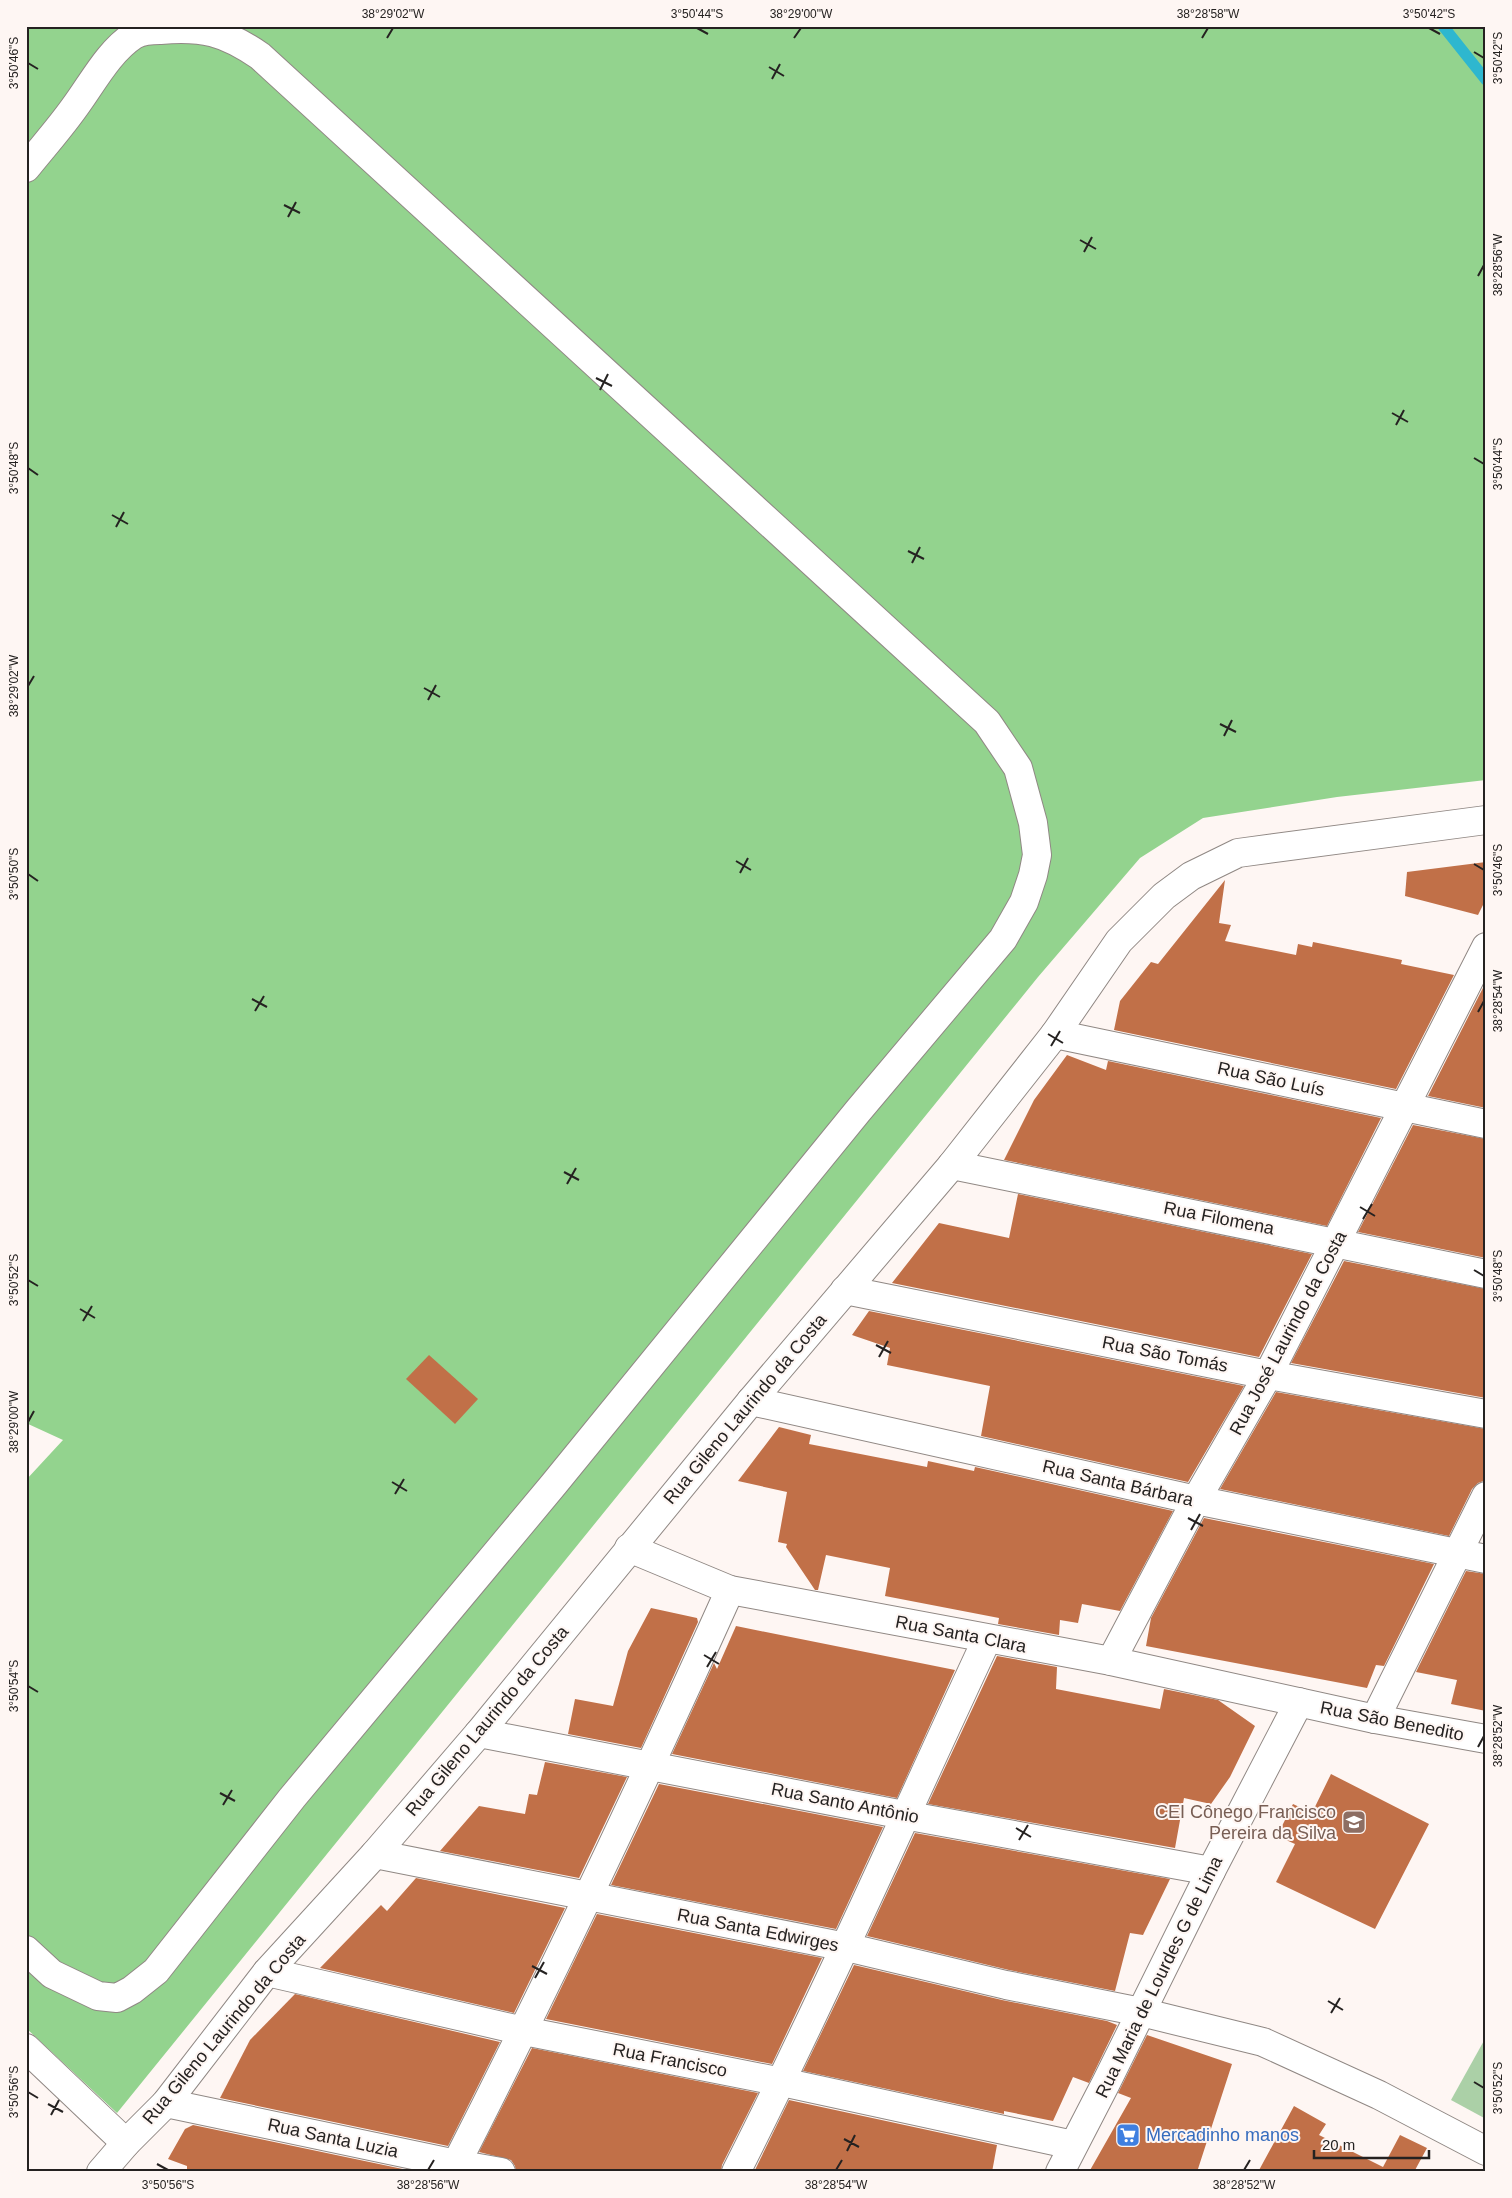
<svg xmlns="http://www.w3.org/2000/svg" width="1512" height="2198" viewBox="0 0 1512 2198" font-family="Helvetica,sans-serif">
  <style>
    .green { fill: #abd0a7 }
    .forest { fill: #93d38e }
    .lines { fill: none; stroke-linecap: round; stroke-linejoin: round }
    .stream { stroke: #2eb7cf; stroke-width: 11 }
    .building { fill: #c17048 }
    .minor-casing { stroke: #908884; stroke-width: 30 }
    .minor { stroke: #fff; stroke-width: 28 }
    .ticks { fill: none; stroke: #252221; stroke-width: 2 }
    .labels { text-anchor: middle; stroke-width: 4; stroke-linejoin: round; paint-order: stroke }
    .street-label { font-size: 18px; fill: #252221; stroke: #fef6f3 }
    .education-label { font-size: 18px; fill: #785e54; stroke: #fef6f3; text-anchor: end }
    .shop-label { font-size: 18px; fill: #366cbe; stroke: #fef6f3; text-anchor: start }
    .neatline { fill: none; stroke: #252221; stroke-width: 2 }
    .ticks-label { font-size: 12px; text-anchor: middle; fill: #252221 }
  </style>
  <rect width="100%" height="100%" fill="#fef6f3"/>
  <path class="green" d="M 1486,2037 L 1486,2119 L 1451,2100 Z"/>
  <path class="forest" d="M 26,26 L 1486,26 L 1486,780 L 1337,797 L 1203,818 L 1140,858 L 1038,977 L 117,2113 L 26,2028 L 26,1480 L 63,1440 L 26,1423 Z"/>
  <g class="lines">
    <path class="stream" d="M 1443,26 L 1486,80"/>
  </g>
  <g class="building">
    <path d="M 1486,862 L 1486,899 L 1478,915 L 1405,896 L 1407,872 Z"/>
    <path d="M 1225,880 L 1219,923 L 1231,925 L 1225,941 L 1296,955 L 1298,944 L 1312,947 L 1313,942 L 1402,960 L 1401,964 L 1454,975 L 1396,1089 L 1114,1030 L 1120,1001 L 1151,962 L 1158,964 Z"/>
    <path d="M 1486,982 L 1486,1108 L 1428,1096 Z"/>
    <path d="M 1067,1055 L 1106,1070 L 1108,1061 L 1381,1118 L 1327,1226 L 1004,1160 L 1034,1100 Z"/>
    <path d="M 1413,1125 L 1486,1139 L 1486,1258 L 1358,1232 Z"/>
    <path d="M 1018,1194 L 1312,1254 L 1259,1357 L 892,1283 L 939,1223 L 1009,1238 Z"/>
    <path d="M 1344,1261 L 1486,1289 L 1486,1398 L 1291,1363 Z"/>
    <path d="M 869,1311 L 1244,1386 L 1188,1482 L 981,1436 L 990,1386 L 887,1365 L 890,1348 L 852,1335 Z"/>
    <path d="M 429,1355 L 478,1399 L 455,1424 L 406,1379 Z"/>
    <path d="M 1276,1392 L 1486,1429 L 1486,1480 L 1478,1483 L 1472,1489 L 1449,1536 L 1220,1489 Z"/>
    <path d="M 779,1427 L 811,1435 L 809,1444 L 927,1467 L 928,1461 L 974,1471 L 975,1467 L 1173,1511 L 1120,1611 L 1082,1604 L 1078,1623 L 1060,1620 L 1059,1635 L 998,1624 L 999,1618 L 885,1596 L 890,1568 L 826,1555 L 818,1590 L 815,1590 L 786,1547 L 787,1544 L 778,1542 L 787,1492 L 738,1481 Z"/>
    <path d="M 1204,1518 L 1434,1564 L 1384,1666 L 1376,1665 L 1367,1688 L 1146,1646 L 1151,1618 Z"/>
    <path d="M 1466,1571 L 1486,1574 L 1486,1711 L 1451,1704 L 1457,1680 L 1416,1672 Z"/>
    <path d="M 651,1608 L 697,1618 L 698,1622 L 641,1748 L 568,1734 L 575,1699 L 613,1706 L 628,1651 Z"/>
    <path d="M 736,1626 L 955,1670 L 897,1798 L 672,1754 L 714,1663 L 717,1669 Z"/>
    <path d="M 997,1656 L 1057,1667 L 1056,1689 L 1160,1709 L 1164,1689 L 1218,1700 L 1255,1726 L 1230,1777 L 1211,1804 L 1184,1798 L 1175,1848 L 928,1804 Z"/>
    <path d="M 545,1762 L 627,1777 L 579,1878 L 440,1851 L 479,1806 L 525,1814 L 529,1794 L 537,1795 Z"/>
    <path d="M 1331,1774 L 1429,1824 L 1375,1929 L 1276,1882 L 1295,1844 L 1277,1836 L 1293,1804 L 1312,1813 Z"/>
    <path d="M 659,1784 L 883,1827 L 836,1929 L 611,1885 Z"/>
    <path d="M 915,1833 L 1170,1879 L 1143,1935 L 1130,1933 L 1115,1991 L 1009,1970 L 867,1936 Z"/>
    <path d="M 416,1878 L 565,1908 L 514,2013 L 320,1968 L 381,1905 L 387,1911 Z"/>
    <path d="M 597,1914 L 822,1958 L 772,2064 L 546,2019 Z"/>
    <path d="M 854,1965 L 1002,2000 L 1107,2021 L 1117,2025 L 1089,2083 L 1073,2077 L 1053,2121 L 1004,2111 L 1004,2114 L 803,2071 Z"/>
    <path d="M 295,1994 L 500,2042 L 448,2146 L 220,2098 L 250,2040 Z"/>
    <path d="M 1147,2035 L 1232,2064 L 1197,2172 L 1089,2172 L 1131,2098 L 1118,2093 Z"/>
    <path d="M 532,2048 L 758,2093 L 722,2165 L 721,2172 L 516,2172 L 515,2166 L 511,2160 L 479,2152 Z"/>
    <path d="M 789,2100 L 997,2145 L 992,2172 L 754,2172 Z"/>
    <path d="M 1294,2106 L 1326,2124 L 1319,2135 L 1383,2167 L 1400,2135 L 1427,2148 L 1414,2172 L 1258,2172 Z"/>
    <path d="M 193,2125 L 417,2172 L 187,2172 L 187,2166 L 168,2159 L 185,2129 Z"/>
  </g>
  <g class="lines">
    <g class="minor-casing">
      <g id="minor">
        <path d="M 26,168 C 42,148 59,129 74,108 C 92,84 108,52 134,35 C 141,31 152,30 160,30 C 203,26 225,32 260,56 L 987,722 L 1018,768 L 1033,823 L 1037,855 L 1033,875 L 1024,902 L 1003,939 L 858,1111 L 554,1484 L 292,1798 L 156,1971 L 132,1990 L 117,1998 L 98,1996 L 52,1974 L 26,1950"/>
        <path d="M 1055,1034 L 1486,1124"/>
        <path d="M 952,1165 L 1486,1274"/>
        <path d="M 845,1290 L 1268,1375 L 1486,1414"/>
        <path d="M 751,1401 L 1196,1500 L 1486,1559"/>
        <path d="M 629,1548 L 730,1590 L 1111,1661 L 1375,1719 L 1486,1739"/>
        <path d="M 1111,1661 L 1196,1500 L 1268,1375 L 1486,947"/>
        <path d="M 1375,1719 L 1486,1496"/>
        <path d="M 479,1733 L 904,1815 L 1211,1871"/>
        <path d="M 375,1854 L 846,1947 L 1006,1985 L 1141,2012 L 1263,2042 L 1379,2095 L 1486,2151"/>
        <path d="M 267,1972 L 524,2031 L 782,2082 L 1073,2145"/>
        <path d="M 26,2048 L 126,2143"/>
        <path d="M 166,2103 L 456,2164 L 501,2172"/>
        <path d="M 101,2172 L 126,2143 L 166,2103 L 267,1972 L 375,1854 L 479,1733 L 751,1401 L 952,1165 L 1055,1034 L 1119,941 L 1164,896 L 1191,876 L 1238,853 L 1486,820"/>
        <path d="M 452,2172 C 550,1980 642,1786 730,1590"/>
        <path d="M 736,2172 C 825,1996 904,1817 987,1639"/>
        <path d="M 1060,2172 L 1106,2083 L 1211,1871 L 1299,1702"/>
      </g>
    </g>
    <use href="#minor" class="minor"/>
  </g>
  <path class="ticks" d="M 697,28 L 708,34M 1429,28 L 1440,34M 387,38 L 393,28M 794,38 L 801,28M 1202,38 L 1208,28M 1474,52 L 1484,58M 28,63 L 38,69M 769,67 L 784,76M 772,79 L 780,64M 284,205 L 300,213M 288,217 L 296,202M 1080,240 L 1096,249M 1084,252 L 1092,237M 1478,276 L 1484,265M 596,378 L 612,386M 600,390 L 608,374M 1392,413 L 1408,422M 1396,425 L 1404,410M 1474,458 L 1484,464M 28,468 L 38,475M 112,515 L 128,524M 116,527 L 124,512M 908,551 L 924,559M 912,563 L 920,547M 28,686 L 34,676M 424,688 L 440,697M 428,700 L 436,685M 1220,724 L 1236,732M 1224,736 L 1232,720M 736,861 L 751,870M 1474,864 L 1484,870M 740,873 L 748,858M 28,874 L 38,881M 252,999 L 267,1007M 255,1011 L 264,996M 1478,1012 L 1484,1001M 1048,1034 L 1063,1043M 1051,1046 L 1060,1031M 564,1172 L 579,1180M 567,1184 L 576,1168M 1360,1207 L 1375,1216M 1363,1219 L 1372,1204M 1474,1270 L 1484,1276M 28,1280 L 38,1286M 80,1309 L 95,1318M 83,1321 L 92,1306M 876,1345 L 891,1353M 879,1357 L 888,1341M 28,1422 L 34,1411M 392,1482 L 407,1491M 395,1494 L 404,1479M 1188,1518 L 1203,1526M 1191,1530 L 1200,1514M 704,1655 L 719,1664M 707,1667 L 716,1652M 28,1686 L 38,1692M 1478,1747 L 1484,1736M 220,1793 L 235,1801M 223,1805 L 232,1790M 1016,1828 L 1031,1837M 1019,1840 L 1028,1825M 532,1966 L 547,1974M 535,1978 L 544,1962M 1328,2001 L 1343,2010M 1331,2013 L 1340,1998M 1474,2082 L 1484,2088M 28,2092 L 38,2098M 48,2104 L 63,2112M 51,2115 L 59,2100M 844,2139 L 859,2147M 847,2151 L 855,2135M 157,2164 L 168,2170M 428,2170 L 434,2160M 836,2170 L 842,2160M 1244,2170 L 1250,2160"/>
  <defs>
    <g id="school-square" transform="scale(1.25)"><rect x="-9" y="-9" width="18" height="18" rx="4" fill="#8d6e63" stroke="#fef6f3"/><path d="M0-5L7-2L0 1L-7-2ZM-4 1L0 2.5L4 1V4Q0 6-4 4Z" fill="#fff"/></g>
    <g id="supermarket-square" transform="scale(1.25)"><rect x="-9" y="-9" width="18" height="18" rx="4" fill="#3f7fe0" stroke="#fef6f3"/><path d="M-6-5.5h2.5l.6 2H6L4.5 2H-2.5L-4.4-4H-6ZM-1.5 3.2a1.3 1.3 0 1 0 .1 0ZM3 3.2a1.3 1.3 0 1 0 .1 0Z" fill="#fff"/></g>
  </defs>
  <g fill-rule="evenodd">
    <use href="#school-square" x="1354" y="1822"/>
    <use href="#supermarket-square" x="1128" y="2135"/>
  </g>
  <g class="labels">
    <g class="street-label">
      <text transform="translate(1271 1079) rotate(12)" y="6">Rua São Luís</text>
      <text transform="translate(1219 1218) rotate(11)" y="6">Rua Filomena</text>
      <text transform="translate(1288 1333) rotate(-62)" y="6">Rua José Laurindo da Costa</text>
      <text transform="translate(1165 1354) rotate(11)" y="6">Rua São Tomás</text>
      <text transform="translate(745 1409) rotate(-50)" y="6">Rua Gileno Laurindo da Costa</text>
      <text transform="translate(1118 1483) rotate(13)" y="6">Rua Santa Bárbara</text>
      <text transform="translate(961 1634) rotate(11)" y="6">Rua Santa Clara</text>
      <text transform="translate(487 1721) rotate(-50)" y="6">Rua Gileno Laurindo da Costa</text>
      <text transform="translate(1392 1721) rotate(11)" y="6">Rua São Benedito</text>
      <text transform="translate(845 1803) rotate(11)" y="6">Rua Santo Antônio</text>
      <text transform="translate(758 1930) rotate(11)" y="6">Rua Santa Edwirges</text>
      <text transform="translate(1159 1977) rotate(-64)" y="6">Rua Maria de Lourdes G de Lima</text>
      <text transform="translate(224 2029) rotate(-50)" y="6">Rua Gileno Laurindo da Costa</text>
      <text transform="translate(670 2060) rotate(11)" y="6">Rua Francisco</text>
      <text transform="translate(333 2138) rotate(12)" y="6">Rua Santa Luzia</text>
    </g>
    <g class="education-label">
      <text x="1336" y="1818">CEI Cônego Francisco<tspan x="1336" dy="21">Pereira da Silva</tspan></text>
    </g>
    <g class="shop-label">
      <text x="1146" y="2141">Mercadinho manos</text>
    </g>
  </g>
  <rect width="1512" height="2198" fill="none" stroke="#fef6f3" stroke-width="55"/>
  <path d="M1314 2150v8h115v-8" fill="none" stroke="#252221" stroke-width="2.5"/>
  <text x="1322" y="2150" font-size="15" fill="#252221" stroke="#fef6f3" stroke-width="4" paint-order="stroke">20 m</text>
  <rect x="28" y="28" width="1456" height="2142" class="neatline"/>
  <g class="ticks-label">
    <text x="393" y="18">38°29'02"W</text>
    <text x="697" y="18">3°50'44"S</text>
    <text x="801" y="18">38°29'00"W</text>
    <text x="1208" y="18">38°28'58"W</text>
    <text x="1429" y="18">3°50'42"S</text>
    <text transform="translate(1498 58) rotate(-90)" y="4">3°50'42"S</text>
    <text transform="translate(14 63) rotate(-90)" y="4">3°50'46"S</text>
    <text transform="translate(1498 265) rotate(-90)" y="4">38°28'56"W</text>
    <text transform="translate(1498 464) rotate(-90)" y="4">3°50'44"S</text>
    <text transform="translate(14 468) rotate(-90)" y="4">3°50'48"S</text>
    <text transform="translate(14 686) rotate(-90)" y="4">38°29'02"W</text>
    <text transform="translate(1498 870) rotate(-90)" y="4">3°50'46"S</text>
    <text transform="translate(14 874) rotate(-90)" y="4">3°50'50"S</text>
    <text transform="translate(1498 1001) rotate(-90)" y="4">38°28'54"W</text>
    <text transform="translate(1498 1276) rotate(-90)" y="4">3°50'48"S</text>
    <text transform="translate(14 1280) rotate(-90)" y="4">3°50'52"S</text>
    <text transform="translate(14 1422) rotate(-90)" y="4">38°29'00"W</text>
    <text transform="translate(14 1686) rotate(-90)" y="4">3°50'54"S</text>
    <text transform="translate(1498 1736) rotate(-90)" y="4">38°28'52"W</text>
    <text transform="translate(1498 2088) rotate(-90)" y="4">3°50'52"S</text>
    <text transform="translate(14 2092) rotate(-90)" y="4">3°50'56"S</text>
    <text x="168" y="2189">3°50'56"S</text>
    <text x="428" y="2189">38°28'56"W</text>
    <text x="836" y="2189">38°28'54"W</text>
    <text x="1244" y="2189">38°28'52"W</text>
  </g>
</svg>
